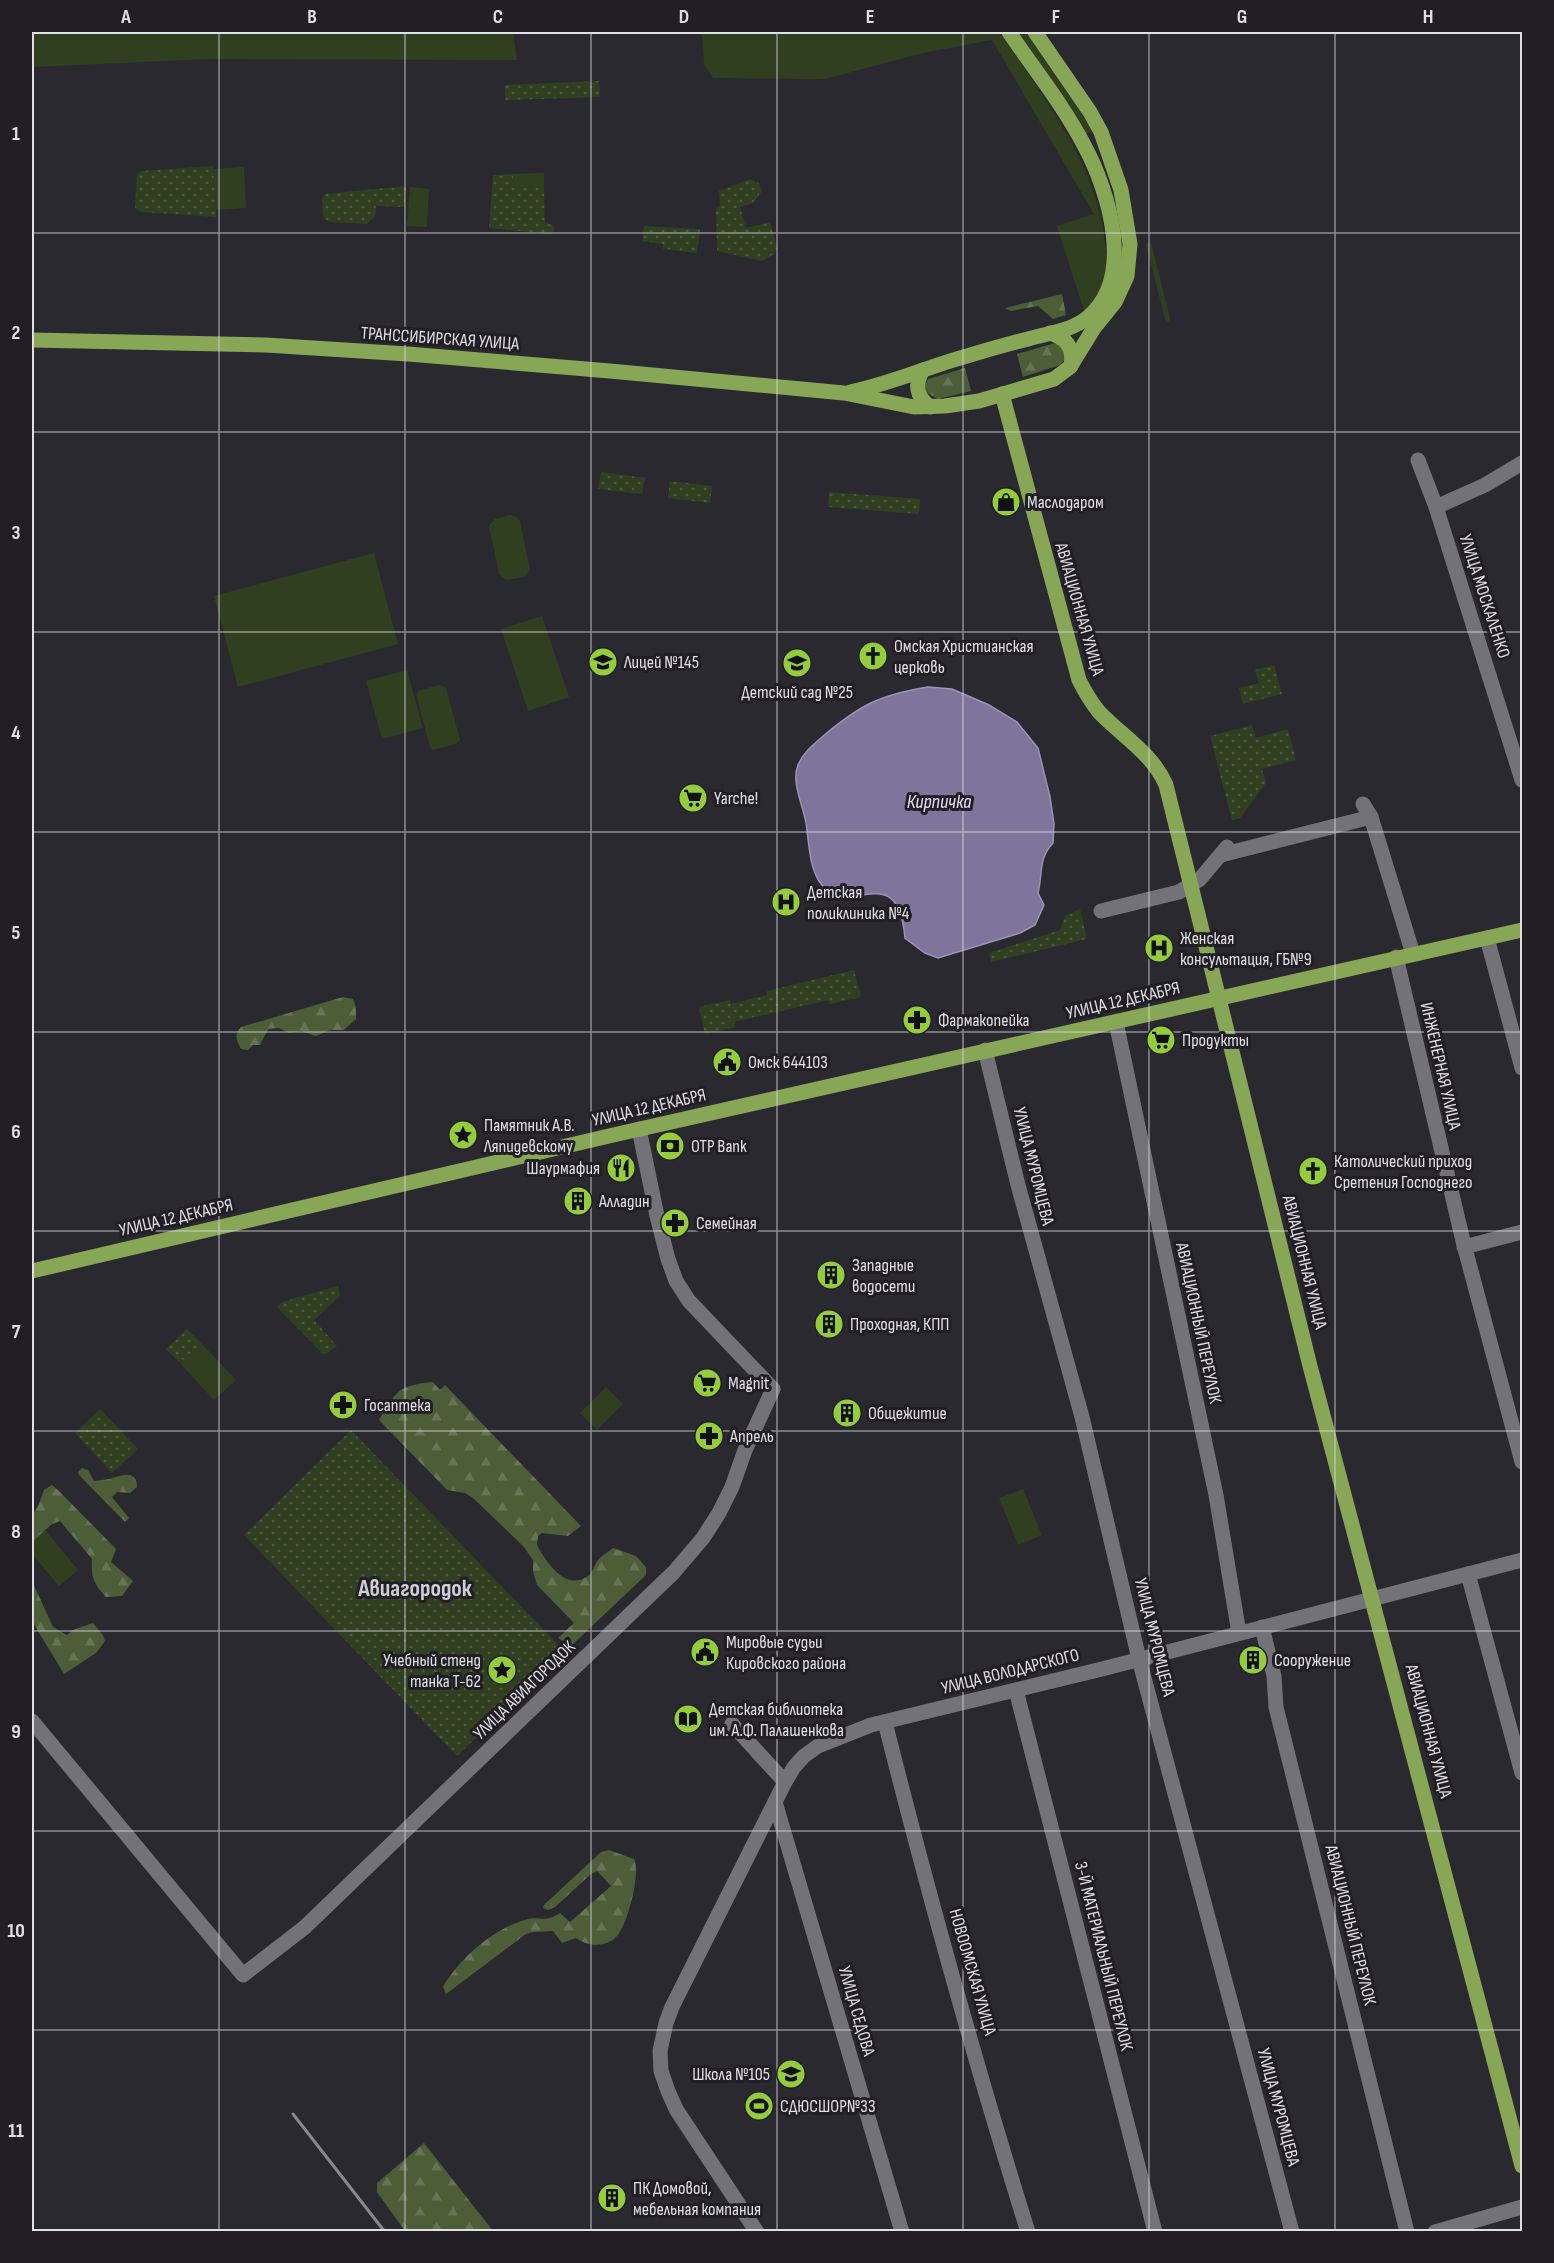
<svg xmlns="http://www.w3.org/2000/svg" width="1554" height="2263" viewBox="0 0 1554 2263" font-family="'Sofia Sans Condensed',sans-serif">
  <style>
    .grass { fill: #313f21 }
    .forest { fill: url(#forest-firs) }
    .park { fill: url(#park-dots) }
    .water { fill: #7e749c; stroke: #9b94b2; stroke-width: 1.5 }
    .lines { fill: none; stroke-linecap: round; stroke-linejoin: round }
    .minor { stroke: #747279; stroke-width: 15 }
    .major { stroke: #87a756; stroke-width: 15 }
    .rail { stroke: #88878c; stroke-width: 3 }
    .grid { fill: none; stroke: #e0dfe4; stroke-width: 1.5; stroke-opacity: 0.55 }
    .labels { text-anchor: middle; stroke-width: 6; stroke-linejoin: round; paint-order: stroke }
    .street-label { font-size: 18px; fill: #e0dfe4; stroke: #211f25 }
    .poi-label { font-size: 18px; fill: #e0dfe4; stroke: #211f25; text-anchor: start }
    .water-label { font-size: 20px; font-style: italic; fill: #e5dff9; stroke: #211f25 }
    .district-label { font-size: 24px; font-weight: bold; fill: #cfcdd5; stroke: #211f25 }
    .neatline { fill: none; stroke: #e0dfe4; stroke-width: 2 }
    .grid-label { font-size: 20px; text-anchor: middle; font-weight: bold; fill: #e0dfe4 }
  </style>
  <defs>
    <pattern id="forest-firs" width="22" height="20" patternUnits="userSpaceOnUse" patternTransform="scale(1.5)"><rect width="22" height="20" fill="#4c5d38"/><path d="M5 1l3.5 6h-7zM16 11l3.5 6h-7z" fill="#667455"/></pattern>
    <pattern id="park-dots" width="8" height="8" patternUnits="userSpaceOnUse" patternTransform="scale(1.5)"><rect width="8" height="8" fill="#313f21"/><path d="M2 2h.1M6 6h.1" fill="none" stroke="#4f5a41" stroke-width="1.8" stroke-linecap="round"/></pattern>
  </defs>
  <rect width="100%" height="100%" fill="#2a292f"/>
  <g class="grass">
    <path d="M 32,32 L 513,32 L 517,60 L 209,59 L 32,67 Z"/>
    <path d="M 702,32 L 1000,32 C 1045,101 1104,172 1106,258 C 1106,271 1105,287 1097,298 C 1094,303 1088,307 1084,311 L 1057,226 L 1094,214 L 992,40 L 923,53 L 825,79 L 713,78 L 704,64 Z"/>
    <path d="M 1016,32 L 1026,32 L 1093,130 L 1085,135 Z"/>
    <path d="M 244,167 L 246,208 L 216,210 L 213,169 Z"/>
    <path d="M 544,173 L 544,187 L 513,188 L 513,174 Z"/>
    <path d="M 410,187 L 429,189 L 427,227 L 407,226 Z"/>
    <path d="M 1151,242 L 1171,322 L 1166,323 L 1146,244 Z"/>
    <path d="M 510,515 L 516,517 L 520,521 L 530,570 L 524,577 L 506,580 L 499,574 L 489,526 L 495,519 Z"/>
    <path d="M 374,553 L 398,644 L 238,687 L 214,596 Z"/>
    <path d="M 542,616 L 569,697 L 528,711 L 501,629 Z"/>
    <path d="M 407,670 L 423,728 L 382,739 L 366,681 Z"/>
    <path d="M 440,685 L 446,688 L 460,740 L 456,744 L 433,750 L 430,747 L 416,694 L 420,690 Z"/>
    <path d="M 201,1343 L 236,1380 L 214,1400 L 180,1363 Z"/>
    <path d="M 606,1387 L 623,1404 L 597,1430 L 580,1413 Z"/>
    <path d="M 1023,1489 L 1042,1535 L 1018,1545 L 999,1498 Z"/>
    <path d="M 45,1530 L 78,1570 L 59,1586 L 32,1554 L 32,1542 Z"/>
  </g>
  <g class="forest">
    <path d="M 1062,294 L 1066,315 L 1053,319 L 1038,306 L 1011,311 L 1005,308 Z"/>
    <path d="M 1055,343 L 1062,346 L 1065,359 L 1060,365 L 1023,377 L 1017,354 Z"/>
    <path d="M 965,368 L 971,391 L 938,399 L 926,392 L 924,385 L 928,379 Z"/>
    <path d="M 343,997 L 353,999 L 356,1008 L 356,1019 L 344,1030 L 330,1030 L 316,1036 L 301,1031 L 289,1033 L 279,1028 L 268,1029 L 260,1045 L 253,1045 L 248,1050 L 241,1049 C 236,1039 234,1035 241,1027 Z"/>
    <path d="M 433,1382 L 440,1390 L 445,1385 L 581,1526 L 568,1536 L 542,1533 L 538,1536 L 537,1545 C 546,1562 566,1592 588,1576 C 593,1573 594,1565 598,1560 C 602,1555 609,1552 613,1548 L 636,1556 L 646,1567 L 646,1575 L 571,1646 L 558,1638 L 574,1623 L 537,1585 L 533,1571 L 533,1560 L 523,1546 L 473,1498 L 465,1493 L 447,1490 L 379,1420 C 396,1391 399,1385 433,1382 Z"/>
    <path d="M 82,1468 L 88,1470 L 94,1481 C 99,1480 105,1480 110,1479 C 121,1475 137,1469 137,1487 L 130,1493 L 117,1492 L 112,1497 L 129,1518 L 125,1522 L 79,1475 L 78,1472 Z"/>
    <path d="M 52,1485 L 60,1492 L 116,1549 L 111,1562 L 133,1581 L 122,1596 L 106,1597 C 93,1583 91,1577 92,1559 L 60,1521 L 52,1524 L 32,1542 L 32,1516 L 38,1506 L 44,1490 Z"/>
    <path d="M 32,1581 L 53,1627 L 67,1635 L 73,1630 L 93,1623 L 103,1635 L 105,1641 L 96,1653 L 64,1674 L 32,1621 Z"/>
    <path d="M 609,1850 L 634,1859 C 641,1873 628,1922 618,1935 C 607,1948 588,1947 576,1938 L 562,1943 L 553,1931 L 533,1932 L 526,1934 L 446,1994 L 443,1987 C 460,1958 493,1929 525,1920 C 540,1915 543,1924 560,1913 L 570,1922 L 611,1886 L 597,1871 L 591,1874 L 555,1907 L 548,1910 L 543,1908 L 544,1905 L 601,1852 Z"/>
    <path d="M 424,2143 L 493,2231 L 405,2231 L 377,2192 L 377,2183 Z"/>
  </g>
  <g class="park">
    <path d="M 599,81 L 600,97 L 505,100 L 505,85 Z"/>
    <path d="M 213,166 L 216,217 L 143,212 L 137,210 L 135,207 L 137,175 L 141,171 Z"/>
    <path d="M 513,174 L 513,188 L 544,187 L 545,223 L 553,225 L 555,229 L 552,234 L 489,228 L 493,175 Z"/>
    <path d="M 750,179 L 759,183 L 762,191 L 753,203 L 740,207 L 746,228 L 770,222 L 777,248 L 774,254 L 762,261 L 717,251 L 716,208 L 720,207 L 719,191 Z"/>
    <path d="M 406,186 L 405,207 L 376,206 L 375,217 L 366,224 L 329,222 L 323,217 L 322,199 L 325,194 Z"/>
    <path d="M 644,226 L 700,229 L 697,253 L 663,249 L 663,244 L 642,241 Z"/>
    <path d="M 601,472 L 645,478 L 642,494 L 598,489 Z"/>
    <path d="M 670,481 L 712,486 L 710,503 L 668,498 Z"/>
    <path d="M 829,492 L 920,499 L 919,514 L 828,507 Z"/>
    <path d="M 1274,665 L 1282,694 L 1243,704 L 1239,688 L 1259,683 L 1255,670 Z"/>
    <path d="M 1252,725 L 1256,738 L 1288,729 L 1296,760 L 1262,769 L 1266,783 L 1240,818 L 1232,820 L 1210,736 Z"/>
    <path d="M 1080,909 L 1087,939 L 991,962 L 989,953 L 1060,930 L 1065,916 Z"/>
    <path d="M 854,970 L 861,997 L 830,1004 L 828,1000 L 734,1022 L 735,1027 L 705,1034 L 699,1007 L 730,1000 L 731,1004 L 767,995 L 767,991 Z"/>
    <path d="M 338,1286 L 340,1296 L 314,1320 L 337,1346 L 324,1355 L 277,1307 L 282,1302 Z"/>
    <path d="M 187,1329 L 201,1343 L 180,1363 L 166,1349 Z"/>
    <path d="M 100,1409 L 138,1449 L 112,1473 L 75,1433 Z"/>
    <path d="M 351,1430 L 565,1652 L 457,1756 L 244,1535 Z"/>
  </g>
  <path class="water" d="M 928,687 L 952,689 L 989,705 L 1017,722 L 1038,748 L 1050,797 L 1054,824 L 1053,843 C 1038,859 1043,873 1038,893 L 1044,905 L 1035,925 L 1020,933 L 938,958 L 925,953 L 905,938 C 897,853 846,925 819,881 C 809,865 809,842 806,823 C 803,805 791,782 798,765 C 803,753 813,745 822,737 C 860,705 879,695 928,687 Z"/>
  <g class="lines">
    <g class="minor">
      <path d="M 1418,460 L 1436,507 L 1522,780"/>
      <path d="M 1436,507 L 1485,485 L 1522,463"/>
      <path d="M 1363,804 L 1371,817 L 1413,954"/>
      <path d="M 1221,855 L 1371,817"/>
      <path d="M 1101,911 L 1179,892 L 1200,879 L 1227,847"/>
      <path d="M 1487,938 L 1522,1068"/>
      <path d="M 1396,957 L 1463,1241 L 1522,1462"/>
      <path d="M 1116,1022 L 1216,1495 L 1239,1633"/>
      <path d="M 985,1050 L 1018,1185 L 1082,1417 L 1139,1659 L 1292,2232"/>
      <path d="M 1464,1247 L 1522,1232"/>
      <path d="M 1468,1574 L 1522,1773"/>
      <path d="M 1262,1627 L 1274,1676 L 1276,1707 L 1407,2232"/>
      <path d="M 1016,1690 L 1155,2232"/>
      <path d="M 32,1721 L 243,1975 L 305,1927 L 674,1572 L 703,1538 L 719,1513 L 732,1487 L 745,1450 L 773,1389 L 689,1301 L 676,1281 L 668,1259 L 657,1216 L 639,1129"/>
      <path d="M 885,1722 C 928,1893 975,2063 1028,2232"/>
      <path d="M 732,1724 L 785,1782"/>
      <path d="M 775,1802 L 902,2232"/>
      <path d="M 757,2232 L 676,2109 L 668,2091 L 661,2071 L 660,2051 L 666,2023 L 672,2007 L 785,1782 L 794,1767 L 804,1756 L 818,1746 L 871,1725 L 1102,1669 L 1522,1560"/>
      <path d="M 1435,2232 L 1522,2207"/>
    </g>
    <g class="major">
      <path d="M 1050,333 C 1067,338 1074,348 1071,366"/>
      <path d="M 32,340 L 266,345 L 408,354 L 610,371 L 844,393 L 914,407 L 945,406 L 979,401 L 1054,379 L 1070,367 L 1094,328 L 1115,302 L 1127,276 L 1130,244 L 1121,190 L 1101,132 L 1090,112 L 1035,32"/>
      <path d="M 923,370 C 914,385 916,396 930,407"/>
      <path d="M 850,392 C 890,384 927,367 967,356 C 987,350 1008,344 1028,339 C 1048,333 1071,331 1087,318 C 1136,279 1109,191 1084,145 C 1063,105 1034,69 1009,32"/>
      <path d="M 1002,394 L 1079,680 C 1085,692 1091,702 1099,712 C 1122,736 1153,754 1166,785 L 1310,1366 L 1522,2166"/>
      <path d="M 32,1271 L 609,1136 L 1522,930"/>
    </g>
    <path class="rail" d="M 293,2114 L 385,2232"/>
  </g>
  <path class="grid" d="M 219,32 L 219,2232M 405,32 L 405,2232M 591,32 L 591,2232M 777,32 L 777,2232M 963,32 L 963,2232M 1149,32 L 1149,2232M 1335,32 L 1335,2232M 32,233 L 1522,233M 32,432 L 1522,432M 32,632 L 1522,632M 32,832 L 1522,832M 32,1032 L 1522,1032M 32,1231 L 1522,1231M 32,1431 L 1522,1431M 32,1631 L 1522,1631M 32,1831 L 1522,1831M 32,2030 L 1522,2030"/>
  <defs>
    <g id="shop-disc" transform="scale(1.5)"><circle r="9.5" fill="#95cc3b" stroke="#211f25"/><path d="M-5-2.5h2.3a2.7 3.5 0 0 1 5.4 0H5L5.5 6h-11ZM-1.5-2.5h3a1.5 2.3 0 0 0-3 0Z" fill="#111"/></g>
    <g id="church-disc" transform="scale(1.5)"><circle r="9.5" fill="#95cc3b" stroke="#211f25"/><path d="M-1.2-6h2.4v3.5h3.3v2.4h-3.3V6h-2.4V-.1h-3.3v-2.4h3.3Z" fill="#111"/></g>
    <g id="school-disc" transform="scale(1.5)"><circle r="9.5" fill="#95cc3b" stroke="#211f25"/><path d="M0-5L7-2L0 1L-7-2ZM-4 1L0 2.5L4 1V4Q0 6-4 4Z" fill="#111"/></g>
    <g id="supermarket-disc" transform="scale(1.5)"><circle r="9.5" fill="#95cc3b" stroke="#211f25"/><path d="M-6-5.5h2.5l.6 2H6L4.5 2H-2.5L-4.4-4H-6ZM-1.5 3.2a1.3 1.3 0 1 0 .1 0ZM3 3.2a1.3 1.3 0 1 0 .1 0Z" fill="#111"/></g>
    <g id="hospital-disc" transform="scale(1.5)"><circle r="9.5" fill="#95cc3b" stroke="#211f25"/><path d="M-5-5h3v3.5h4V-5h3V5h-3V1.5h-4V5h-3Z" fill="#111"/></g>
    <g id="pharmacy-disc" transform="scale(1.5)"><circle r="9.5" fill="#95cc3b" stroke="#211f25"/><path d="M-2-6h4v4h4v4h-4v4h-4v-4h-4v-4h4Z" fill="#111"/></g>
    <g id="civic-disc" transform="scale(1.5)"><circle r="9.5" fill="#95cc3b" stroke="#211f25"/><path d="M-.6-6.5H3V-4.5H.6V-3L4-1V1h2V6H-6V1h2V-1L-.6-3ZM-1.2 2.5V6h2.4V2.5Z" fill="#111"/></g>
    <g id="sight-disc" transform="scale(1.5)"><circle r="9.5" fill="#95cc3b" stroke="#211f25"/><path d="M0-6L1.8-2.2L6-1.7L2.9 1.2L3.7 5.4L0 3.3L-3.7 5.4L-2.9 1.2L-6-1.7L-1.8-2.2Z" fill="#111"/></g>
    <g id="bank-disc" transform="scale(1.5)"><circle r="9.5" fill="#95cc3b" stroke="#211f25"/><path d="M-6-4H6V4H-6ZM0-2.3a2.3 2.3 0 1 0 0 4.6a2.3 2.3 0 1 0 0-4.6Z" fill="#111"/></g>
    <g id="restaurant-disc" transform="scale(1.5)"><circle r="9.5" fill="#95cc3b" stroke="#211f25"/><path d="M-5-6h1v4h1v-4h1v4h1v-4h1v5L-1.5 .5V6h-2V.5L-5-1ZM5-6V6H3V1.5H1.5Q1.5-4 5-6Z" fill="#111"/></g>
    <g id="building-disc" transform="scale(1.5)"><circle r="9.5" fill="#95cc3b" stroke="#211f25"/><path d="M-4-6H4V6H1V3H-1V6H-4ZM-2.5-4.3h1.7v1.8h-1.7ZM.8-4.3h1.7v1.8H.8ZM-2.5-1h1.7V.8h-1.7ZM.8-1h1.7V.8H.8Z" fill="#111"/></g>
    <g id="library-disc" transform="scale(1.5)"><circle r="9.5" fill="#95cc3b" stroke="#211f25"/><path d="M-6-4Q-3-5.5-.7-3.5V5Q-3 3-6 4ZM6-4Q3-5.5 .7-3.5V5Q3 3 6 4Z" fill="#111"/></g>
    <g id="stadium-disc" transform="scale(1.5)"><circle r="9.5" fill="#95cc3b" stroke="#211f25"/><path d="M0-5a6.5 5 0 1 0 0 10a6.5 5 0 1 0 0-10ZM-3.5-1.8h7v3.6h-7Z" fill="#111"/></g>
  </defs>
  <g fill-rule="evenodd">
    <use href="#shop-disc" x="1006" y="502"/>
    <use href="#church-disc" x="873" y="656"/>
    <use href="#school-disc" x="603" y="662"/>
    <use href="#school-disc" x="797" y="663"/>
    <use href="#supermarket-disc" x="693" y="798"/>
    <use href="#hospital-disc" x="786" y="902"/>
    <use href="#hospital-disc" x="1159" y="948"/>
    <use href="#pharmacy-disc" x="917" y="1020"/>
    <use href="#supermarket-disc" x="1161" y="1040"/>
    <use href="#civic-disc" x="727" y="1062"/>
    <use href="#sight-disc" x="463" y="1135"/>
    <use href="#bank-disc" x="670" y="1146"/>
    <use href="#restaurant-disc" x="621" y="1168"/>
    <use href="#church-disc" x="1313" y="1171"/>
    <use href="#building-disc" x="578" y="1201"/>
    <use href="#pharmacy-disc" x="675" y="1223"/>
    <use href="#building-disc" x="831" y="1275"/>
    <use href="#building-disc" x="829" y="1324"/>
    <use href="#supermarket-disc" x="707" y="1383"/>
    <use href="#pharmacy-disc" x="343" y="1405"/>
    <use href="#building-disc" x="847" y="1413"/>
    <use href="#pharmacy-disc" x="709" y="1436"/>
    <use href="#civic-disc" x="705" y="1652"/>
    <use href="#building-disc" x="1253" y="1660"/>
    <use href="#sight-disc" x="502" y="1670"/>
    <use href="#library-disc" x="688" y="1719"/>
    <use href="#school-disc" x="791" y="2074"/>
    <use href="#stadium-disc" x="759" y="2106"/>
    <use href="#building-disc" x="612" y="2198"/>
  </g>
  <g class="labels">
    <g class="street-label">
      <text transform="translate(440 338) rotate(4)" y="6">ТРАНССИБИРСКАЯ УЛИЦА</text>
      <text transform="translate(1485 596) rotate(72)" y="6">УЛИЦА МОСКАЛЕНКО</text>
      <text transform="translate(1080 609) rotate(74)" y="6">АВИАЦИОННАЯ УЛИЦА</text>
      <text transform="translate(1123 1000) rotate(-13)" y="6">УЛИЦА 12 ДЕКАБРЯ</text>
      <text transform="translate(1441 1066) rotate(77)" y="6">ИНЖЕНЕРНАЯ УЛИЦА</text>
      <text transform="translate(649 1107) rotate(-13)" y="6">УЛИЦА 12 ДЕКАБРЯ</text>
      <text transform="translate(1034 1166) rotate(76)" y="6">УЛИЦА МУРОМЦЕВА</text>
      <text transform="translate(176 1217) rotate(-13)" y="6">УЛИЦА 12 ДЕКАБРЯ</text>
      <text transform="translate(1305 1262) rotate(76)" y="6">АВИАЦИОННАЯ УЛИЦА</text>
      <text transform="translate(1199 1323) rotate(78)" y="6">АВИАЦИОННЫЙ ПЕРЕУЛОК</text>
      <text transform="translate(1155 1637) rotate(76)" y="6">УЛИЦА МУРОМЦЕВА</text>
      <text transform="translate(1010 1671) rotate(-14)" y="6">УЛИЦА ВОЛОДАРСКОГО</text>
      <text transform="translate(524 1690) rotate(-44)" y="6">УЛИЦА АВИАГОРОДОК</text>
      <text transform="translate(1429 1731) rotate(75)" y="6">АВИАЦИОННАЯ УЛИЦА</text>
      <text transform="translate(1351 1925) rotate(76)" y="6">АВИАЦИОННЫЙ ПЕРЕУЛОК</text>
      <text transform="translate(1104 1956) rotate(76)" y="6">3-Й МАТЕРИАЛЬНЫЙ ПЕРЕУЛОК</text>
      <text transform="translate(973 1972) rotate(74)" y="6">НОВООМСКАЯ УЛИЦА</text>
      <text transform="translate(857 2011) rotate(74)" y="6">УЛИЦА СЕДОВА</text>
      <text transform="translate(1279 2107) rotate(75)" y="6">УЛИЦА МУРОМЦЕВА</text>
    </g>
    <g class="poi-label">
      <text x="1027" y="508">Маслодаром</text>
      <text x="894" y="652">Омская Христианская<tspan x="894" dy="21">церковь</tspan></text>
      <text x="624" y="668">Лицей №145</text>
      <text x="797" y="698" text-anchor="middle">Детский сад №25</text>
      <text x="714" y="804">Yarche!</text>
      <text x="807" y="898">Детская<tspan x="807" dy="21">поликлиника №4</tspan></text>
      <text x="1180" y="944">Женская<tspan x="1180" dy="21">консультация, ГБ№9</tspan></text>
      <text x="938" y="1026">Фармакопейка</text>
      <text x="1182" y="1046">Продукты</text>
      <text x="748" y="1068">Омск 644103</text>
      <text x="484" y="1131">Памятник А.В.<tspan x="484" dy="21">Ляпидевскому</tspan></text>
      <text x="691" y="1152">OTP Bank</text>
      <text x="1334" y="1167">Католический приход<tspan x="1334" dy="21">Сретения Господнего</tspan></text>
      <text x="600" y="1174" text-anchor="end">Шаурмафия</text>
      <text x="599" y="1207">Алладин</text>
      <text x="696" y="1229">Семейная</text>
      <text x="852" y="1271">Западные<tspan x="852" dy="21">водосети</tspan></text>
      <text x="850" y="1330">Проходная, КПП</text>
      <text x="728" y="1389">Magnit</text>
      <text x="364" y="1411">Госаптека</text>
      <text x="868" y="1419">Общежитие</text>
      <text x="730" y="1442">Апрель</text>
      <text x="726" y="1648">Мировые судьи<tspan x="726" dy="21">Кировского района</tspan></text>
      <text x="481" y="1666" text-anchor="end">Учебный стенд<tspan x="481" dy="21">танка Т-62</tspan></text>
      <text x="1274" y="1666">Сооружение</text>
      <text x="709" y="1715">Детская библиотека<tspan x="709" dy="21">им. А.Ф. Палашенкова</tspan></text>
      <text x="770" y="2080" text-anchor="end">Школа №105</text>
      <text x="780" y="2112">СДЮСШОР№33</text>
      <text x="633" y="2194">ПК Домовой,<tspan x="633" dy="21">мебельная компания</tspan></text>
    </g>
    <g class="water-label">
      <text x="939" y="808">Кирпичка</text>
    </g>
    <g class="district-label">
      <text x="415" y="1596">Авиагородок</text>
    </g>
  </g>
  <rect width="1554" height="2263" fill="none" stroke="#211f25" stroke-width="66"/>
  <rect x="33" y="33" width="1488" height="2197" class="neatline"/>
  <g class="grid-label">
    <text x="126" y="23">A</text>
    <text x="312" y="23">B</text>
    <text x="498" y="23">C</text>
    <text x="684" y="23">D</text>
    <text x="870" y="23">E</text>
    <text x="1056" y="23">F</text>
    <text x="1242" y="23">G</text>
    <text x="1428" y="23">H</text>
    <text x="16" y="140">1</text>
    <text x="16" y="339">2</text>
    <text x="16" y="539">3</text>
    <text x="16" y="739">4</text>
    <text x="16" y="939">5</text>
    <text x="16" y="1138">6</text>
    <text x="16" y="1338">7</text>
    <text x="16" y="1538">8</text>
    <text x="16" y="1738">9</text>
    <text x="16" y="1937">10</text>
    <text x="16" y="2137">11</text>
  </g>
</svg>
